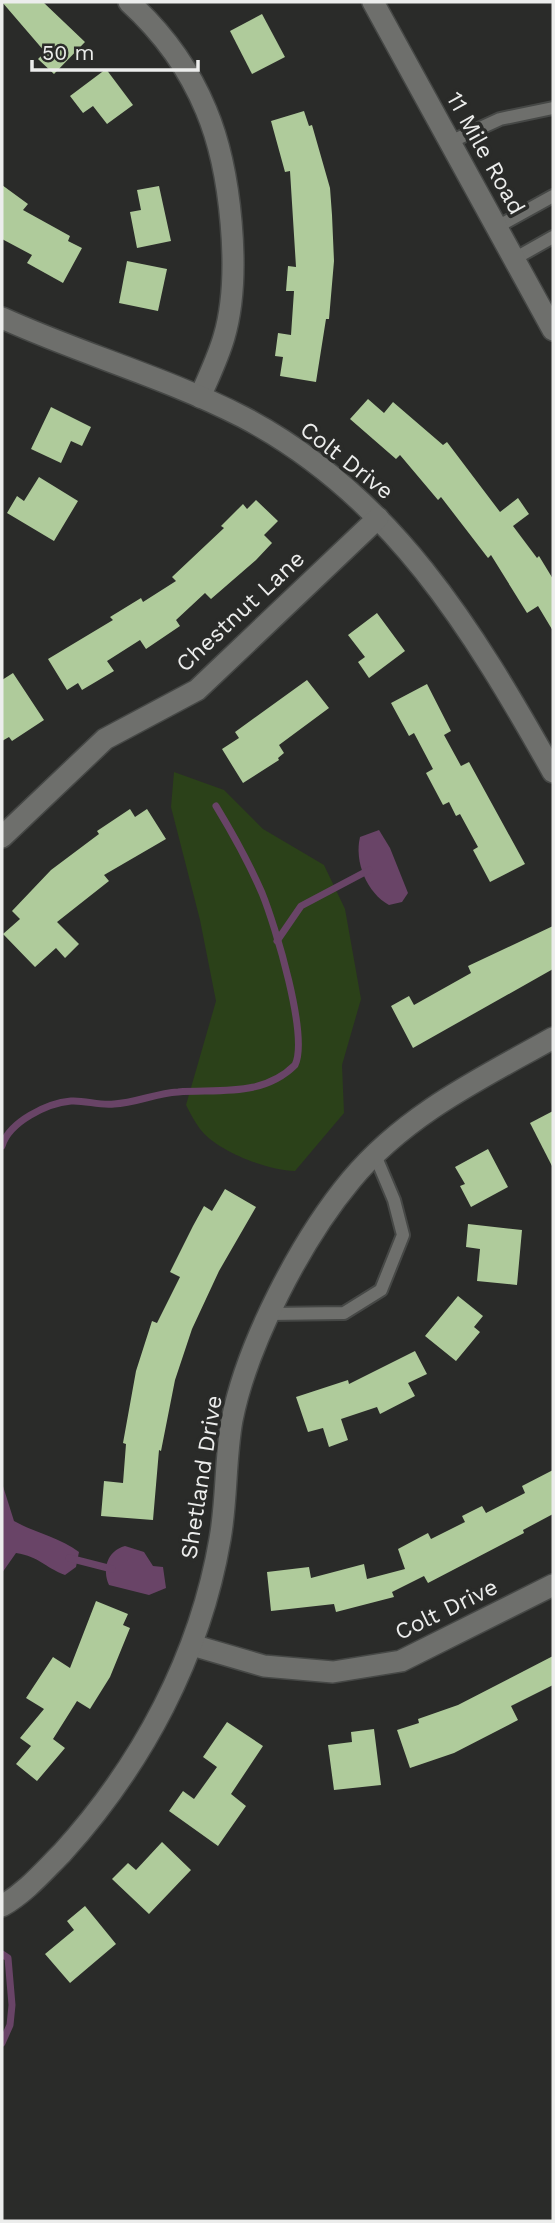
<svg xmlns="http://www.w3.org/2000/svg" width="555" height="2223" viewBox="0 0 555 2223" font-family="'Work Sans',sans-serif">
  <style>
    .green { fill: #2b4119 }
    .water { fill: #694467 }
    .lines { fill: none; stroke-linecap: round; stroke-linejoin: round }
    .stream { stroke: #694467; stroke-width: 7 }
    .building { fill: #afcb9b }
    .service-casing { stroke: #464846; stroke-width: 16 }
    .minor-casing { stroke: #464846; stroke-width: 24 }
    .tertiary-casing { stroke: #464846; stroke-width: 24 }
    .service { stroke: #6e6f6c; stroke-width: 12 }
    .minor { stroke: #6e6f6c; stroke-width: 21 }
    .tertiary { stroke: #6e6f6c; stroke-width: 21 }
    .labels { text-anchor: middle; stroke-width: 7; stroke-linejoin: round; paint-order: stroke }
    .street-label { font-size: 23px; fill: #ecedec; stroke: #2a2b29 }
  </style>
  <rect width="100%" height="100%" fill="#2a2b29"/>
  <path class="green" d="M 174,772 L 224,790 L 263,829 L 324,865 L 345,909 L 361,999 L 342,1065 L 344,1113 L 295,1171 C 267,1170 218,1152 200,1129 C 195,1122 190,1113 186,1105 L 216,1001 L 200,920 L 171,807 Z"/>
  <g class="water">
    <path d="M 379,830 L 390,848 L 408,893 L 402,902 L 389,905 C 367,893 354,862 360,837 Z"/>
    <path d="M 2,1483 L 14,1521 C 35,1533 59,1537 79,1552 L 76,1567 L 65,1575 C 44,1567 40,1557 16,1553 L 2,1573 Z"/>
    <path d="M 125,1546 L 144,1552 L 153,1566 L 163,1567 L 166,1588 L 149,1595 L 109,1585 C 102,1569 107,1551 125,1546 Z"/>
  </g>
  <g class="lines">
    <g class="stream">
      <path d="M 277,941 L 301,906 L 369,870"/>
      <path d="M 2,1146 C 9,1122 47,1103 71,1101 C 85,1100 100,1106 114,1104 C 136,1103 156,1093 178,1092 C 219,1089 263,1097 295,1065 C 309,1036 275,925 262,893 C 249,863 233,834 216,806"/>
      <path d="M 69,1558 L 112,1569"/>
      <path d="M 2,1954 L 8,1958 L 12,2005 L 10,2025 L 2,2043"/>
    </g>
  </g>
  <g class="building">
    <path d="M 2,2 L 43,2 L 85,42 L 54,74 L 38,59 L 45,52 Z"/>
    <path d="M 262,14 L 285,57 L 252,74 L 230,31 Z"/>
    <path d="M 106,69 L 133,105 L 107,124 L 93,106 L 83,113 L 70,96 Z"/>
    <path d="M 304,111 L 309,126 L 312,125 L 330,188 L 332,215 L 334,261 L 329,319 L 326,319 L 316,382 L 280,376 L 283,357 L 275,356 L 278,333 L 291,335 L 294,291 L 286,291 L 288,266 L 296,267 L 290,171 L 285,172 L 271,121 Z"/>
    <path d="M 2,185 L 28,204 L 23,210 L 70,236 L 68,241 L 82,248 L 63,283 L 27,263 L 32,255 L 2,239 Z"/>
    <path d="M 159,186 L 171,241 L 137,248 L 130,212 L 141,210 L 137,190 Z"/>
    <path d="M 127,261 L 167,269 L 158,311 L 119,303 Z"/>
    <path d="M 368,399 L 384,413 L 393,402 L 443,445 L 447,442 L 500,512 L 518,498 L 529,514 L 513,526 L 537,558 L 539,556 L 553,579 L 553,631 L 538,606 L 527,613 L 491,555 L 488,558 L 441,497 L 438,500 L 400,455 L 396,459 L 350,419 Z"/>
    <path d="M 51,407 L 91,427 L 82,446 L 71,441 L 61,463 L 31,449 Z"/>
    <path d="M 39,477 L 78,501 L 54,541 L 7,513 L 17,496 L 24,501 Z"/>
    <path d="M 256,500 L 278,521 L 264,535 L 272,543 L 256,560 L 211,599 L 205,593 L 176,620 L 180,626 L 146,649 L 140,640 L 107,661 L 114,671 L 82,690 L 78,683 L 67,690 L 48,659 L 113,620 L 110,617 L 141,598 L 143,602 L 176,581 L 172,577 L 224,528 L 221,526 L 243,504 L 247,509 Z"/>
    <path d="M 377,613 L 405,651 L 369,678 L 358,662 L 365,657 L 348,635 Z"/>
    <path d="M 13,673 L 44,720 L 12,741 L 9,737 L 2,741 L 2,680 Z"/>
    <path d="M 307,680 L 329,708 L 279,745 L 284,753 L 278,758 L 279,760 L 243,783 L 222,749 L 239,738 L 235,732 Z"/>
    <path d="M 427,684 L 451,731 L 444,735 L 461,766 L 469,762 L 525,864 L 490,882 L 473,850 L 478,847 L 460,814 L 456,816 L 449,802 L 443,805 L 426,773 L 433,769 L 414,733 L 409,736 L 391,703 Z"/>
    <path d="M 130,809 L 135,817 L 147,809 L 166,839 L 104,875 L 109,881 L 57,922 L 79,944 L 65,958 L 56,948 L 35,967 L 3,934 L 20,919 L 12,911 L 51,870 L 99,834 L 97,831 Z"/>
    <path d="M 553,926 L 553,969 L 413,1048 L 391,1006 L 409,996 L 414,1005 L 471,973 L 468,966 Z"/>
    <path d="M 553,1111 L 553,1168 L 530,1123 Z"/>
    <path d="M 488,1149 L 508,1187 L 471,1207 L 460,1186 L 465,1184 L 455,1167 Z"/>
    <path d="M 225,1189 L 256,1207 L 219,1271 L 192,1329 L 175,1380 L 161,1451 L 159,1450 L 153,1520 L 101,1516 L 104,1481 L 123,1483 L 126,1444 L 123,1443 L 136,1371 L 152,1321 L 157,1323 L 180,1277 L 170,1272 L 193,1226 L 204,1206 L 212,1211 Z"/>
    <path d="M 468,1224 L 522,1230 L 517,1285 L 477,1281 L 480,1249 L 466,1247 Z"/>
    <path d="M 458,1296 L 483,1316 L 474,1327 L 480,1332 L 456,1361 L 425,1336 Z"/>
    <path d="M 415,1351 L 427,1374 L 408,1383 L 415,1396 L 380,1414 L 377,1407 L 341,1419 L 348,1440 L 329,1447 L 323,1428 L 308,1432 L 296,1397 L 348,1380 L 349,1384 Z"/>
    <path d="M 553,1470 L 553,1514 L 523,1530 L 524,1533 L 428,1583 L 424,1576 L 392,1592 L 394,1597 L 336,1612 L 334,1604 L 271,1611 L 267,1572 L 309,1567 L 311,1578 L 364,1564 L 367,1579 L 405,1569 L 398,1549 L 428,1533 L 431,1539 L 465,1522 L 462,1516 L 482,1506 L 486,1513 L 525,1493 L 522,1486 Z"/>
    <path d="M 96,1601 L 128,1614 L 123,1625 L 130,1628 L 110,1677 L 90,1709 L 77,1701 L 53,1739 L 65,1748 L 37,1781 L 16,1764 L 31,1746 L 20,1738 L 44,1709 L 26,1698 L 53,1657 L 70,1668 Z"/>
    <path d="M 553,1656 L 553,1685 L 511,1706 L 518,1720 L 454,1753 L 410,1768 L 397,1730 L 419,1723 L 418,1719 L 458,1705 Z"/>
    <path d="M 227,1722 L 263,1746 L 231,1794 L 246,1806 L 218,1846 L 169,1811 L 183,1791 L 194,1799 L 217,1767 L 203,1757 Z"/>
    <path d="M 374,1729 L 381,1785 L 334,1790 L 328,1745 L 352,1742 L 351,1732 Z"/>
    <path d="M 162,1842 L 191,1870 L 149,1914 L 112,1879 L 128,1863 L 136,1870 Z"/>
    <path d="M 85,1906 L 116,1944 L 70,1983 L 45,1954 L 74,1930 L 67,1921 Z"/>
  </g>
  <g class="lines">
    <g class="service-casing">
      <g id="service">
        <path d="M 450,142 L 500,119 L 553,108"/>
        <path d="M 497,227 L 553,196"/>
        <path d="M 514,259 L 553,237"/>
        <path d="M 269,1314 L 344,1313 L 381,1290 L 403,1235 L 394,1200 L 375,1155"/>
      </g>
    </g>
    <g class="minor-casing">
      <g id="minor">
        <path d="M 129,2 C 162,32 189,69 206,110 C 231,169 242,276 224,337 C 218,358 208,378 200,397"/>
        <path d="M 2,318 C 81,354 165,377 243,417 C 392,495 473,630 553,772"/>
        <path d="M 2,837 L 105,739 L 197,690 L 378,518"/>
        <path d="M 192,1645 L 264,1666 L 333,1672 L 401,1661 L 553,1585"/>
        <path d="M 2,1906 C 26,1892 42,1873 62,1853 C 142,1765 200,1656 220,1539 C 227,1500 225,1459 232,1420 C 247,1344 301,1240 351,1180 C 406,1114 480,1079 553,1038"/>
      </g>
    </g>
    <g class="tertiary-casing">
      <path id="tertiary" d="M 373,2 L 553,330"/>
    </g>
    <use href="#service" class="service"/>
    <use href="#minor" class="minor"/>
    <use href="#tertiary" class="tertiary"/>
  </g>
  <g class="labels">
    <g class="street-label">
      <text transform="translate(486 153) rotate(61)" y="8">11 Mile Road</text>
      <text transform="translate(347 460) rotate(38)" y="8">Colt Drive</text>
      <text transform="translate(240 611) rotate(-43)" y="8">Chestnut Lane</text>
      <text transform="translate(201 1477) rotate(-81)" y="8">Shetland Drive</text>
      <text transform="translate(446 1609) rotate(-26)" y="8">Colt Drive</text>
    </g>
  </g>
  <rect width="555" height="2223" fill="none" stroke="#ecedec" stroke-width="7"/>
  <path d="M32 60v10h166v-10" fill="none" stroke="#ecedec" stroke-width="3.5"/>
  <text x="42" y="60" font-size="21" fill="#ecedec" stroke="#2a2b29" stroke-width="5" paint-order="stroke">50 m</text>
</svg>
